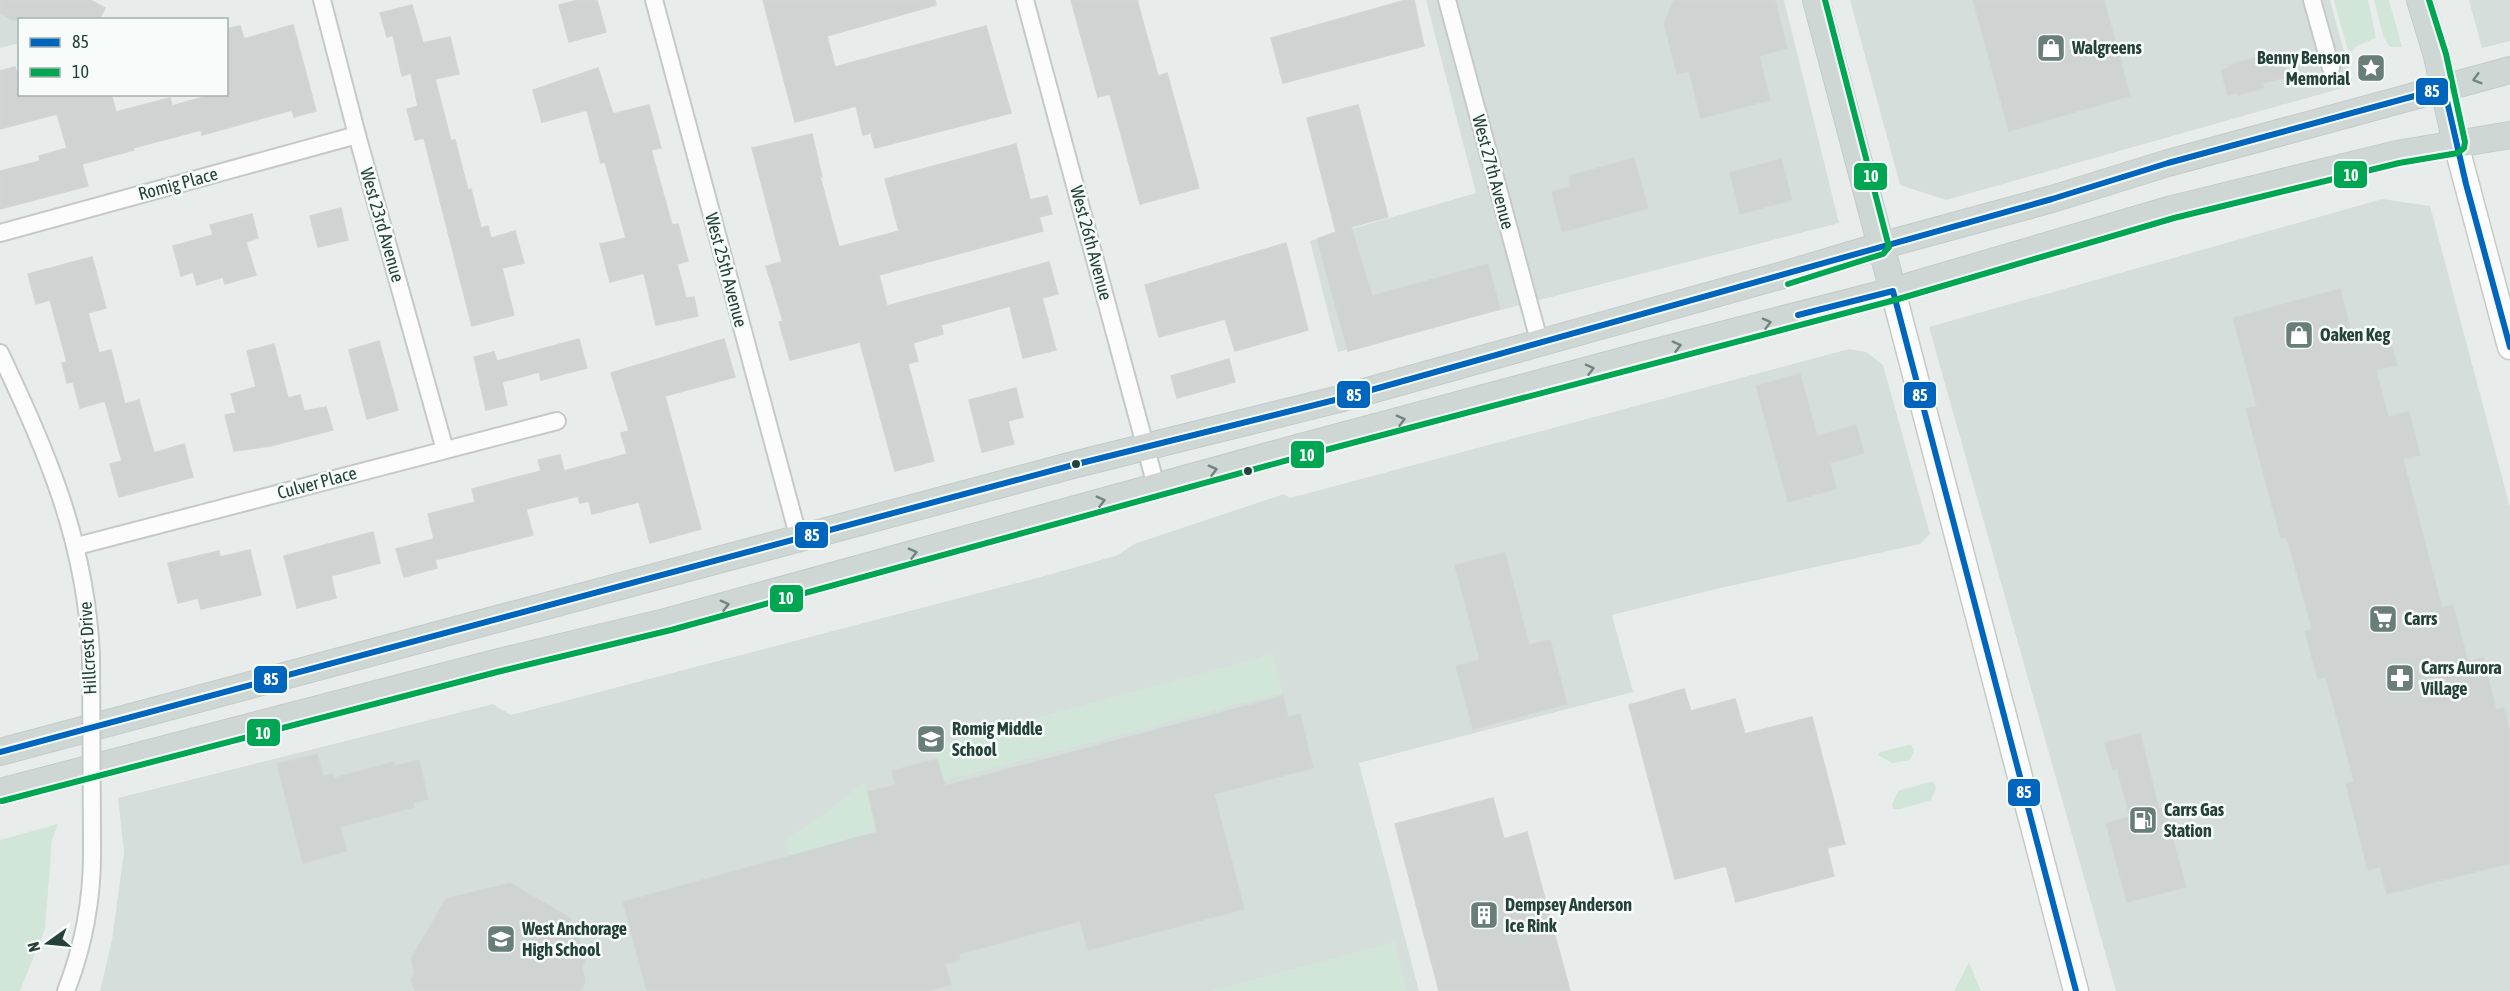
<svg xmlns="http://www.w3.org/2000/svg" width="2510" height="991" viewBox="0 0 2510 991" font-family="'Asap Condensed',sans-serif">
  <style>
    .built { fill: #d6dedb }
    .green { fill: #d1e6d8 }
    .building { fill: #cfd4d2; stroke: #d1d6d4; stroke-width: 1.5 }
    .lines { fill: none; stroke-linecap: round; stroke-linejoin: round }
    .minor-casing { stroke: #c5cac8; stroke-width: 20 }
    .secondary-casing { stroke: #c3cbc8; stroke-width: 27 }
    .primary-casing { stroke: #c3ccc9; stroke-width: 28 }
    .minor { stroke: #fcfcfc; stroke-width: 16 }
    .secondary { stroke: #fcfcfc; stroke-width: 24 }
    .primary { stroke: #cfd7d5; stroke-width: 26 }
    .minor-bridge-casing { stroke: #c5cac8; stroke-width: 20; stroke-linecap: butt }
    .minor-bridge { stroke: #fcfcfc; stroke-width: 16 }
    .bus-1-casing { stroke: #f7fbf9; stroke-width: 10 }
    .bus-2-casing { stroke: #f7fbf9; stroke-width: 10 }
    .bus-1 { stroke: #0065bd; stroke-width: 6 }
    .bus-2 { stroke: #00a651; stroke-width: 6 }
    .oneway { stroke: #718580 }
    .bus-dot { fill: #24423a; stroke: #f7fbf9; stroke-width: 2 }
    .labels { text-anchor: middle; stroke-width: 5; stroke-linejoin: round; paint-order: stroke }
    .poi-label { font-size: 18px; font-weight: bold; fill: #24423a; stroke: #f7fbf9; text-anchor: start }
    .street-label { font-size: 18px; fill: #24423a; stroke: #f7fbf9 }
    .line-badge { stroke: #f7fbf9; stroke-width: 2 }
    .badge-label { font-size: 16px; text-anchor: middle; font-weight: bold; fill: #fff }
  </style>
  <rect width="100%" height="100%" fill="#e8edeb"/>
  <g class="built">
    <path d="M 0,0 L 20,20 L 19,43 L 0,48 Z"/>
    <path d="M 1426,0 L 1784,0 L 1839,223 L 1338,352 L 1310,241 L 1476,193 Z"/>
    <path d="M 1850,0 L 2330,0 L 2353,85 L 1946,200 L 1900,185 Z"/>
    <path d="M 2469,0 L 2510,0 L 2510,41 L 2482,48 Z"/>
    <path d="M 2382,199 L 2430,206 L 2510,507 L 2510,991 L 2116,991 L 1929,327 Z"/>
    <path d="M 1849,349 L 1866,352 L 1883,365 L 1930,534 L 1920,544 L 1716,589 L 1612,615 L 1633,692 L 1359,763 L 1419,991 L 100,991 L 112,940 L 124,852 L 118,798 L 493,704 L 511,715 L 1052,574 L 1118,555 L 1134,544 L 1284,494 L 1290,498 Z"/>
  </g>
  <g class="green">
    <path d="M 2334,0 L 2368,0 L 2376,38 L 2357,46 L 2351,52 L 2347,48 Z"/>
    <path d="M 2374,0 L 2389,0 L 2402,47 L 2390,47 L 2384,38 Z"/>
    <path d="M 1273,654 L 1282,693 L 943,781 L 932,746 Z"/>
    <path d="M 1908,745 L 1911,745 L 1914,750 L 1910,760 L 1892,763 L 1878,755 L 1880,752 Z"/>
    <path d="M 1929,782 L 1933,782 L 1936,788 L 1931,800 L 1901,809 L 1893,809 L 1892,804 L 1898,791 Z"/>
    <path d="M 863,783 L 868,792 L 877,832 L 790,856 L 785,839 L 823,815 Z"/>
    <path d="M 58,824 L 52,840 L 45,929 L 20,991 L 0,991 L 0,840 Z"/>
    <path d="M 1395,942 L 1407,991 L 1210,991 Z"/>
    <path d="M 1969,962 L 1981,991 L 1954,991 Z"/>
  </g>
  <g class="building">
    <path d="M 0,0 L 91,0 L 105,8 L 99,20 L 12,20 L 0,13 Z"/>
    <path d="M 579,0 L 597,0 L 606,32 L 569,42 L 559,5 Z"/>
    <path d="M 763,0 L 935,0 L 936,5 L 827,36 L 835,67 L 986,26 L 1011,113 L 875,148 L 871,133 L 863,135 L 856,106 L 795,122 Z"/>
    <path d="M 1071,0 L 1137,0 L 1158,76 L 1167,73 L 1199,188 L 1140,204 L 1110,94 L 1098,97 Z"/>
    <path d="M 1406,0 L 1414,0 L 1424,46 L 1283,83 L 1271,38 Z"/>
    <path d="M 1674,0 L 1775,0 L 1787,48 L 1759,56 L 1770,100 L 1701,118 L 1689,71 L 1677,74 L 1664,23 Z"/>
    <path d="M 1973,0 L 2104,0 L 2130,96 L 2009,131 Z"/>
    <path d="M 412,5 L 423,43 L 450,37 L 459,74 L 435,79 L 451,141 L 455,140 L 468,190 L 471,189 L 481,228 L 488,226 L 491,238 L 515,231 L 524,263 L 502,268 L 514,315 L 472,326 L 424,138 L 415,140 L 407,109 L 418,106 L 411,73 L 402,76 L 393,35 L 387,37 L 380,13 Z"/>
    <path d="M 293,25 L 316,111 L 294,117 L 292,110 L 202,135 L 201,130 L 133,148 L 134,150 L 82,164 L 88,186 L 0,209 L 0,171 L 40,161 L 39,156 L 67,148 L 57,114 L 0,129 L 0,71 L 15,67 L 20,84 L 20,94 L 111,94 L 116,112 L 170,98 L 172,106 L 214,94 L 226,94 L 226,29 L 240,26 L 244,39 Z"/>
    <path d="M 2281,51 L 2288,77 L 2262,83 L 2264,88 L 2238,95 L 2237,93 L 2228,95 L 2221,70 L 2229,68 L 2228,65 Z"/>
    <path d="M 598,68 L 613,114 L 649,105 L 661,148 L 651,150 L 672,225 L 678,224 L 688,261 L 677,264 L 686,298 L 694,297 L 698,316 L 656,325 L 644,273 L 610,282 L 600,244 L 626,238 L 605,162 L 601,163 L 587,110 L 542,122 L 533,90 Z"/>
    <path d="M 1358,105 L 1388,217 L 1351,227 L 1372,296 L 1488,264 L 1500,309 L 1348,351 L 1317,239 L 1336,232 L 1307,118 Z"/>
    <path d="M 812,134 L 822,177 L 820,177 L 839,247 L 899,231 L 885,179 L 1016,144 L 1030,200 L 1047,196 L 1052,214 L 1039,217 L 1043,231 L 879,275 L 887,306 L 1049,262 L 1058,294 L 1042,298 L 1056,350 L 1023,358 L 1010,306 L 941,325 L 943,334 L 913,343 L 918,361 L 908,364 L 934,461 L 895,471 L 860,342 L 790,360 L 779,322 L 783,321 L 766,266 L 782,262 L 752,148 Z"/>
    <path d="M 1634,158 L 1648,208 L 1562,232 L 1552,192 L 1570,187 L 1569,176 Z"/>
    <path d="M 1781,159 L 1792,200 L 1740,214 L 1730,173 Z"/>
    <path d="M 341,208 L 348,240 L 318,247 L 310,216 Z"/>
    <path d="M 252,214 L 258,238 L 246,242 L 256,275 L 225,284 L 223,277 L 197,285 L 193,272 L 181,276 L 173,246 L 213,235 L 210,225 Z"/>
    <path d="M 1286,243 L 1308,330 L 1235,351 L 1225,319 L 1159,337 L 1145,285 Z"/>
    <path d="M 92,257 L 106,308 L 88,313 L 99,353 L 111,350 L 125,404 L 139,400 L 154,453 L 184,444 L 193,477 L 119,497 L 110,464 L 122,461 L 105,401 L 80,408 L 73,382 L 67,383 L 62,363 L 67,362 L 50,300 L 36,304 L 28,274 Z"/>
    <path d="M 2340,289 L 2353,339 L 2387,330 L 2397,365 L 2376,370 L 2388,417 L 2409,412 L 2420,455 L 2403,459 L 2442,608 L 2453,605 L 2468,662 L 2483,658 L 2496,710 L 2504,708 L 2510,733 L 2510,863 L 2387,894 L 2380,867 L 2368,870 L 2346,784 L 2354,781 L 2326,677 L 2318,679 L 2305,632 L 2312,629 L 2287,537 L 2281,538 L 2246,409 L 2257,406 L 2233,318 Z"/>
    <path d="M 579,339 L 587,368 L 541,380 L 539,372 L 502,382 L 507,405 L 486,410 L 474,357 L 494,352 L 497,361 Z"/>
    <path d="M 724,339 L 735,377 L 665,396 L 701,529 L 650,543 L 639,502 L 592,514 L 589,501 L 580,503 L 578,496 L 526,509 L 533,535 L 435,560 L 437,568 L 404,577 L 396,549 L 434,539 L 428,514 L 475,502 L 472,489 L 541,471 L 538,460 L 560,455 L 564,471 L 627,454 L 621,433 L 629,431 L 611,373 Z"/>
    <path d="M 379,341 L 398,410 L 367,419 L 349,350 Z"/>
    <path d="M 274,344 L 288,398 L 300,395 L 304,411 L 326,407 L 333,430 L 270,446 L 234,451 L 225,415 L 236,413 L 231,394 L 256,387 L 247,351 Z"/>
    <path d="M 1229,359 L 1235,382 L 1177,398 L 1171,376 Z"/>
    <path d="M 1800,374 L 1817,436 L 1856,425 L 1864,453 L 1830,463 L 1836,489 L 1788,502 L 1756,386 Z"/>
    <path d="M 1016,388 L 1023,417 L 1008,421 L 1014,444 L 982,452 L 969,400 Z"/>
    <path d="M 373,532 L 380,563 L 331,576 L 336,598 L 297,608 L 284,556 Z"/>
    <path d="M 250,550 L 261,595 L 201,609 L 198,598 L 178,603 L 168,563 L 219,551 L 220,557 Z"/>
    <path d="M 1505,553 L 1529,645 L 1550,640 L 1567,704 L 1473,729 L 1456,666 L 1480,660 L 1455,565 Z"/>
    <path d="M 1684,689 L 1691,711 L 1735,699 L 1745,734 L 1812,717 L 1845,844 L 1827,848 L 1834,876 L 1736,902 L 1726,866 L 1675,879 L 1629,705 Z"/>
    <path d="M 1283,696 L 1288,717 L 1300,714 L 1313,768 L 1214,794 L 1244,909 L 1088,950 L 1080,921 L 959,954 L 960,960 L 945,964 L 951,985 L 927,991 L 647,991 L 623,902 L 877,832 L 868,792 L 895,785 L 892,771 L 937,759 L 945,786 Z"/>
    <path d="M 2140,734 L 2159,809 L 2164,807 L 2186,887 L 2127,902 L 2106,823 L 2130,817 L 2117,768 L 2113,770 L 2105,743 Z"/>
    <path d="M 317,754 L 323,776 L 333,774 L 334,778 L 394,762 L 395,766 L 419,760 L 428,799 L 413,803 L 414,807 L 340,827 L 347,851 L 303,863 L 277,764 Z"/>
    <path d="M 1493,798 L 1504,839 L 1527,832 L 1570,991 L 1439,991 L 1395,824 Z"/>
    <path d="M 510,883 L 570,918 L 573,931 L 578,934 L 585,962 L 582,967 L 585,982 L 580,991 L 415,991 L 411,979 L 415,974 L 411,959 L 446,899 Z"/>
  </g>
  <g class="lines">
    <g class="minor-casing">
      <g id="minor">
        <path d="M 322,0 L 357,135 L 445,450"/>
        <path d="M 654,0 L 799,539"/>
        <path d="M 1025,0 L 1156,486"/>
        <path d="M 1447,0 L 1540,344"/>
        <path d="M 2312,0 L 2331,68"/>
        <path d="M 0,233 L 357,135"/>
        <path d="M 0,353 C 48,455 85,539 91,654"/>
        <path d="M 77,546 L 557,421"/>
        <path d="M 66,991 C 84,945 93,895 92,845"/>
      </g>
    </g>
    <g class="secondary-casing">
      <g id="secondary">
        <path d="M 2456,144 L 2510,347"/>
        <path d="M 1893,291 L 2076,991"/>
      </g>
    </g>
    <g class="primary-casing">
      <g id="primary">
        <path d="M 1816,0 L 1893,291"/>
        <path d="M 2420,0 L 2437,56 L 2456,144"/>
        <path d="M 0,752 L 1073,465 L 1339,399 L 1790,273 L 1880,246 L 2052,199 L 2168,163 L 2510,70"/>
        <path d="M 0,792 L 495,663 L 669,621 L 1297,448 L 1644,355 L 1893,291 L 2172,209 L 2397,154 L 2510,135"/>
      </g>
    </g>
    <use href="#minor" class="minor"/>
    <use href="#secondary" class="secondary"/>
    <use href="#primary" class="primary"/>
    <g class="minor-bridge-casing">
      <path id="minor-bridge" d="M 91,654 L 92,845"/>
    </g>
    <use href="#minor-bridge" class="minor-bridge"/>
    <g class="bus-1-casing">
      <g id="bus-1">
        <path d="M 1798,315 L 1893,291 L 2076,991"/>
        <path d="M 0,752 L 1073,465 L 1339,399 L 2052,199 L 2168,163 L 2444,88 L 2466,184 L 2510,347"/>
      </g>
    </g>
    <g class="bus-2-casing">
      <g id="bus-2">
        <path d="M 1788,284 L 1883,254 L 1889,247 L 1825,0"/>
        <path d="M 2,801 L 497,672 L 671,630 L 1299,457 L 1895,300 L 2174,218 L 2399,163 L 2458,153 L 2464,148 L 2465,142 L 2446,54 L 2429,0"/>
      </g>
    </g>
    <use href="#bus-1" class="bus-1"/>
    <use href="#bus-2" class="bus-2"/>
  </g>
  <defs><path id="oneway-chevron" d="M-2-3.5L2.5 0L-2 3.5" fill="none" stroke-width="1.6" stroke-linecap="round" stroke-linejoin="round" transform="scale(1.5)"/></defs>
  <g class="oneway">
    <use href="#oneway-chevron" transform="translate(2477 79) rotate(164)"/>
    <use href="#oneway-chevron" transform="translate(1767 323) rotate(-14)"/>
    <use href="#oneway-chevron" transform="translate(1677 346) rotate(-15)"/>
    <use href="#oneway-chevron" transform="translate(1590 369) rotate(-15)"/>
    <use href="#oneway-chevron" transform="translate(1401 420) rotate(-15)"/>
    <use href="#oneway-chevron" transform="translate(1213 470) rotate(-15)"/>
    <use href="#oneway-chevron" transform="translate(1101 501) rotate(-15)"/>
    <use href="#oneway-chevron" transform="translate(913 553) rotate(-15)"/>
    <use href="#oneway-chevron" transform="translate(725 605) rotate(-15)"/>
  </g>
  <defs>
    <g id="shop-square" transform="scale(1.5)"><rect x="-9" y="-9" width="18" height="18" rx="4" fill="#697e78" stroke="#f7fbf9"/><path d="M-5-2.5h2.3a2.7 3.5 0 0 1 5.4 0H5L5.5 6h-11ZM-1.5-2.5h3a1.5 2.3 0 0 0-3 0Z" fill="#fff"/></g>
    <g id="sight-square" transform="scale(1.5)"><rect x="-9" y="-9" width="18" height="18" rx="4" fill="#697e78" stroke="#f7fbf9"/><path d="M0-6L1.8-2.2L6-1.7L2.9 1.2L3.7 5.4L0 3.3L-3.7 5.4L-2.9 1.2L-6-1.7L-1.8-2.2Z" fill="#fff"/></g>
    <g id="supermarket-square" transform="scale(1.5)"><rect x="-9" y="-9" width="18" height="18" rx="4" fill="#697e78" stroke="#f7fbf9"/><path d="M-6-5.5h2.5l.6 2H6L4.5 2H-2.5L-4.4-4H-6ZM-1.5 3.2a1.3 1.3 0 1 0 .1 0ZM3 3.2a1.3 1.3 0 1 0 .1 0Z" fill="#fff"/></g>
    <g id="pharmacy-square" transform="scale(1.5)"><rect x="-9" y="-9" width="18" height="18" rx="4" fill="#697e78" stroke="#f7fbf9"/><path d="M-2-6h4v4h4v4h-4v4h-4v-4h-4v-4h4Z" fill="#fff"/></g>
    <g id="school-square" transform="scale(1.5)"><rect x="-9" y="-9" width="18" height="18" rx="4" fill="#697e78" stroke="#f7fbf9"/><path d="M0-5L7-2L0 1L-7-2ZM-4 1L0 2.5L4 1V4Q0 6-4 4Z" fill="#fff"/></g>
    <g id="fuel-square" transform="scale(1.5)"><rect x="-9" y="-9" width="18" height="18" rx="4" fill="#697e78" stroke="#f7fbf9"/><path d="M-5.5-6h7V0h2V4h1.3V-2.5L3-4.5l.8-.8L6-3V5H2.5V1h-1V6h-7ZM-4.2-4.7v3.2H.2V-4.7Z" fill="#fff"/></g>
    <g id="building-square" transform="scale(1.5)"><rect x="-9" y="-9" width="18" height="18" rx="4" fill="#697e78" stroke="#f7fbf9"/><path d="M-4-6H4V6H1V3H-1V6H-4ZM-2.5-4.3h1.7v1.8h-1.7ZM.8-4.3h1.7v1.8H.8ZM-2.5-1h1.7V.8h-1.7ZM.8-1h1.7V.8H.8Z" fill="#fff"/></g>
  </defs>
  <g fill-rule="evenodd">
    <use href="#shop-square" x="2051" y="48"/>
    <use href="#sight-square" x="2371" y="68"/>
    <use href="#shop-square" x="2299" y="335"/>
    <use href="#supermarket-square" x="2383" y="619"/>
    <use href="#pharmacy-square" x="2400" y="678"/>
    <use href="#school-square" x="931" y="739"/>
    <use href="#fuel-square" x="2143" y="820"/>
    <use href="#building-square" x="1484" y="915"/>
    <use href="#school-square" x="501" y="939"/>
  </g>
  <g class="bus-dot">
    <circle cx="1076" cy="464" r="5"/>
    <circle cx="1248" cy="471" r="5"/>
  </g>
  <g class="labels">
    <g class="poi-label">
      <text x="2072" y="54">Walgreens</text>
      <text x="2350" y="64" text-anchor="end">Benny Benson<tspan x="2350" dy="21">Memorial</tspan></text>
      <text x="2320" y="341">Oaken Keg</text>
      <text x="2404" y="625">Carrs</text>
      <text x="2421" y="674">Carrs Aurora<tspan x="2421" dy="21">Village</tspan></text>
      <text x="952" y="735">Romig Middle<tspan x="952" dy="21">School</tspan></text>
      <text x="2164" y="816">Carrs Gas<tspan x="2164" dy="21">Station</tspan></text>
      <text x="1505" y="911">Dempsey Anderson<tspan x="1505" dy="21">Ice Rink</tspan></text>
      <text x="522" y="935">West Anchorage<tspan x="522" dy="21">High School</tspan></text>
    </g>
    <g class="street-label">
      <text transform="translate(1493 172) rotate(75)" y="6">West 27th Avenue</text>
      <text transform="translate(178 184) rotate(-15)" y="6">Romig Place</text>
      <text transform="translate(382 225) rotate(74)" y="6">West 23rd Avenue</text>
      <text transform="translate(1091 243) rotate(75)" y="6">West 26th Avenue</text>
      <text transform="translate(726 270) rotate(75)" y="6">West 25th Avenue</text>
      <text transform="translate(317 483) rotate(-15)" y="6">Culver Place</text>
      <text transform="translate(88 648) rotate(-93)" y="6">Hillcrest Drive</text>
    </g>
  </g>
  <g class="line-badge">
    <rect x="2415" y="77" width="34" height="29" rx="6" fill="#0065bd"/>
    <rect x="2333" y="160" width="35" height="29" rx="6" fill="#00a651"/>
    <rect x="1853" y="162" width="35" height="29" rx="6" fill="#00a651"/>
    <rect x="1336" y="380" width="35" height="29" rx="6" fill="#0065bd"/>
    <rect x="1903" y="381" width="34" height="28" rx="6" fill="#0065bd"/>
    <rect x="1290" y="440" width="35" height="29" rx="6" fill="#00a651"/>
    <rect x="794" y="521" width="35" height="28" rx="6" fill="#0065bd"/>
    <rect x="769" y="584" width="35" height="29" rx="6" fill="#00a651"/>
    <rect x="253" y="665" width="35" height="29" rx="6" fill="#0065bd"/>
    <rect x="246" y="718" width="35" height="29" rx="6" fill="#00a651"/>
    <rect x="2007" y="778" width="34" height="29" rx="6" fill="#0065bd"/>
  </g>
  <g class="badge-label">
    <text x="2432" y="97">85</text>
    <text x="2351" y="181">10</text>
    <text x="1871" y="182">10</text>
    <text x="1354" y="401">85</text>
    <text x="1920" y="401">85</text>
    <text x="1307" y="461">10</text>
    <text x="812" y="541">85</text>
    <text x="786" y="604">10</text>
    <text x="271" y="685">85</text>
    <text x="263" y="739">10</text>
    <text x="2024" y="798">85</text>
  </g>
  <rect x="18" y="18" width="210" height="78" fill="#f7fbf9" stroke="#a3b1ad" stroke-width="1.5"/>
  <rect x="30" y="38" width="30" height="9" fill="#0065bd" stroke="#a3b1ad" stroke-width="1.5"/>
  <text x="72" y="48" font-size="18" fill="#24423a">85</text>
  <rect x="30" y="68" width="30" height="9" fill="#00a651" stroke="#a3b1ad" stroke-width="1.5"/>
  <text x="72" y="78" font-size="18" fill="#24423a">10</text>
  <g transform="translate(48 943) rotate(255)" stroke="#f7fbf9" stroke-width="4.5" paint-order="stroke">
  <path d="M0-4.5L10 22L0 15L-10 22Z" fill="#24423a"/>
  <text y="-9" font-size="16" font-weight="bold" text-anchor="middle" fill="#24423a">N</text>
  </g>
</svg>
